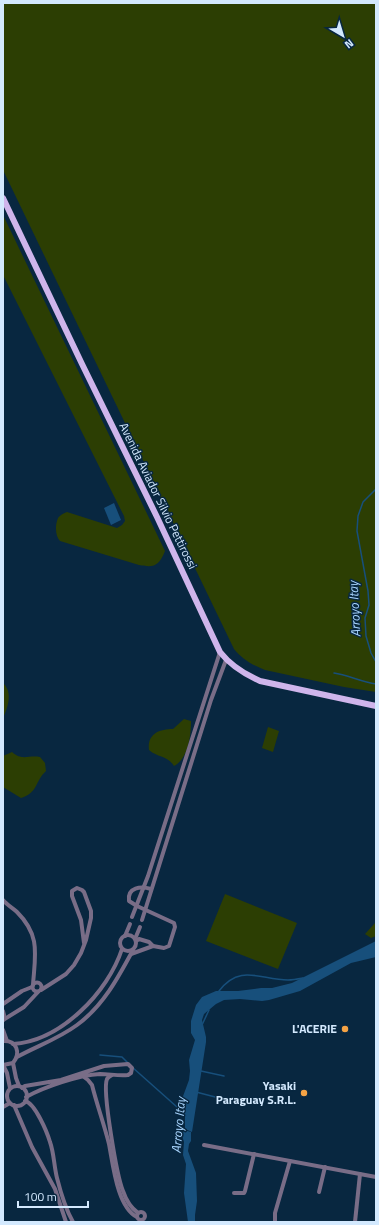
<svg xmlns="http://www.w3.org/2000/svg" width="379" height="1225" viewBox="0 0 379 1225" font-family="'Titillium Web',sans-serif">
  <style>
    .green { fill: #2c3e03 }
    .water { fill: #174f7b }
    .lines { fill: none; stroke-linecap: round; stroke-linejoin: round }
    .stream { stroke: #174f7b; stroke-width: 1.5 }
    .minor { stroke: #796d87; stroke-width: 4 }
    .primary { stroke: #cfb5eb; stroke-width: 6 }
    .poi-dot { fill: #f5a345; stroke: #082740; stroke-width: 1.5 }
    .labels { text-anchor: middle; stroke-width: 3; stroke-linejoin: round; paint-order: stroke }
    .street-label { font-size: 12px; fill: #d3e9fe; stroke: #082740 }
    .poi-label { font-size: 12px; font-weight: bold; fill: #d3e9fe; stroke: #082740; text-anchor: end }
    .water-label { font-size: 13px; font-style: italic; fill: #a8d4fd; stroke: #082740 }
  </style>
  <rect width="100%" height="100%" fill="#082740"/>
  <g class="green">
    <path d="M 3,3 L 376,3 L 376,692 L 344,687 L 265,670 C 252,665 242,659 234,649 L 3,170 Z"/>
    <path d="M 3,215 L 165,551 C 159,566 154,568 139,565 L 60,541 C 55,536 55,525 58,518 C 60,515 64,513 67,512 L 117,528 L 122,525 L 125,521 L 124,516 L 3,275 Z"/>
    <path d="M 3,683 C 13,692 8,707 3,718 Z"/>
    <path d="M 184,719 L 191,721 C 191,736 188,759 174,766 C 167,755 158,758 149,750 C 147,734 159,729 173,729 Z"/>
    <path d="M 268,727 L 279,731 L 273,752 L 262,748 Z"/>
    <path d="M 12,752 C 22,761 28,755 40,757 L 45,763 L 46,771 C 35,781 38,793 21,798 L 3,787 L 3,756 Z"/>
    <path d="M 225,894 L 297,923 L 278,969 L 206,941 Z"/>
    <path d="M 376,908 L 376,936 L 371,938 L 365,934 L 375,923 Z"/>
  </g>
  <g class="water">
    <path d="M 114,503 L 121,520 L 111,525 L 104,508 Z"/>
    <path d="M 376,941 L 376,957 L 351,963 L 300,991 L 269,1000 L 262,1001 L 240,999 L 224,1000 L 216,1004 L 204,1014 L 202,1020 L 206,1037 L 206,1042 L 192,1132 L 185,1129 L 185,1113 L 182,1099 L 189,1080 L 190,1071 L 189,1060 L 195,1040 L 191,1033 L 191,1021 L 196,1005 L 202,997 L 216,991 L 238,991 L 261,988 L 272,988 L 292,983 Z"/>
    <path d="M 184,1130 L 191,1132 L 191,1141 L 189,1144 L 188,1151 L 196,1173 L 197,1201 L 195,1215 L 195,1222 L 188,1222 L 184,1193 L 186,1164 L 183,1155 L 184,1142 L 182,1136 Z"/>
  </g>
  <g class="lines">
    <g class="stream">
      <path d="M 376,489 L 363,502 L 358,516 L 357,531 L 368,591 L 369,605 L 365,618 L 366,636 L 371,653 L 376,662"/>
      <path d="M 334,673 C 348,675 361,682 376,684"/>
      <path d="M 219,991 C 240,963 261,980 288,980 C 293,980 298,979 303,978"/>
      <path d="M 202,1025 L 209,1010"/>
      <path d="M 100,1055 L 122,1057 L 128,1063"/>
      <path d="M 132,1067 L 186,1115"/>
      <path d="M 201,1071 L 224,1076"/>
      <path d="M 196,1092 L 219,1098"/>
      <path d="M 310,1222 L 311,1222"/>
    </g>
    <g class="minor">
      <path d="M 3,900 C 7,905 13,908 17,912 C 41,936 35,955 33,985"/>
      <path d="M 132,917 L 148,876 L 220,652"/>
      <path d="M 142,920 L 211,700 L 226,660"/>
      <circle cx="128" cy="943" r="8"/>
      <path d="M 125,936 L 130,924"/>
      <path d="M 135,939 L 140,927"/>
      <path d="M 136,941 L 139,939 L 149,942 L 153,946"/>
      <path d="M 131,954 L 153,946 L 164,948 L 169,946 L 175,927 L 174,923 L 137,906 L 129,901 C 127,887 141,886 151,889"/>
      <circle cx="37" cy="987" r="4.5"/>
      <path d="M 41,990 L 66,974 L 74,965 L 81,953 L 86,940 L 91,918 L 91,911 L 84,892 L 82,890 L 77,888 L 72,891 L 72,896 L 81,920 L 84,943"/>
      <path d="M 3,1004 L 22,991 L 32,987"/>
      <path d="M 3,1011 L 4,1015 L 3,1020"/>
      <path d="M 3,1020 L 24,1007 L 38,992"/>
      <path d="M 3,1030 L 7,1041"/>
      <path d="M 3,1041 C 17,1040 21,1053 13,1063 L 3,1065 L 7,1073 L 10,1088"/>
      <path d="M 13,1044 C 61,1041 108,992 122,949"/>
      <path d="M 17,1057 C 37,1046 58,1039 77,1025 C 103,1006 118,978 133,950"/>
      <path d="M 13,1063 L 16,1078 L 19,1086"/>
      <path d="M 112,1075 C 110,1076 108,1077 107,1079 C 102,1090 117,1177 123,1191 C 126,1200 131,1208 138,1213"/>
      <path d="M 84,1077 L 88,1080 L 92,1085 C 97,1105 104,1124 109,1144 C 113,1164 117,1207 137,1217"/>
      <circle cx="17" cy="1096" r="10"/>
      <path d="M 22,1088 L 25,1086 L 61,1080 L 104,1066 L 128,1064 L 132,1068 L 131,1073 L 128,1075 C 119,1076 109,1074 100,1074 C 79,1075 44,1087 26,1097"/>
      <path d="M 25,1101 C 35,1103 47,1132 50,1142 C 54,1153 54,1166 57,1178 C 61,1194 65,1208 73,1222"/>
      <path d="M 14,1105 L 32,1147 L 55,1189 L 66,1222"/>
      <path d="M 3,1107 L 10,1103"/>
      <path d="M 204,1145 L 376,1177"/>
      <path d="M 319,1192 L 325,1167"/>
      <path d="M 234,1193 L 244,1193 L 245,1191 L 254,1154"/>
      <circle cx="141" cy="1216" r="4"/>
      <path d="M 275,1222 L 275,1213 L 290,1161"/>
      <path d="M 355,1222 L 360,1174"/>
    </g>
    <path class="primary" d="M 3,198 L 82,364 L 157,517 L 220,652 C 231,666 244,674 260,681 L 376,706"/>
  </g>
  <g class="poi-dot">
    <circle cx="345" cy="1029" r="4"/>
    <circle cx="304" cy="1093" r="4"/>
  </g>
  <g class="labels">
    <g class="street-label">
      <text transform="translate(158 496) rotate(64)" y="4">Avenida Aviador Silvio Pettirossi</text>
    </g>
    <g class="poi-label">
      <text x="337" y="1033">L'ACERIE</text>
      <text x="296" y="1090">Yasaki<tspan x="296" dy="14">Paraguay S.R.L.</tspan></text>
    </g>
    <g class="water-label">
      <text transform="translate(354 609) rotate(-93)" y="5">Arroyo Itay</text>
      <text transform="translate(178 1125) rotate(-85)" y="5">Arroyo Itay</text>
    </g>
  </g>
  <rect width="379" height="1225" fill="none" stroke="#d3e9fe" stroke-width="8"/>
  <g transform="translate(343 36) rotate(142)" stroke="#082740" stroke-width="3" paint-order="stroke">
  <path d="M0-3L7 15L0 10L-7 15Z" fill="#d3e9fe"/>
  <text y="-6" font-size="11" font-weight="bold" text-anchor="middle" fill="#d3e9fe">N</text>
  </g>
  <path d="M18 1201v6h70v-6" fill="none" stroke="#d3e9fe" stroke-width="2"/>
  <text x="24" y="1201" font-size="12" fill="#d3e9fe" stroke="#082740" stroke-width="3" paint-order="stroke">100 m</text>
</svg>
